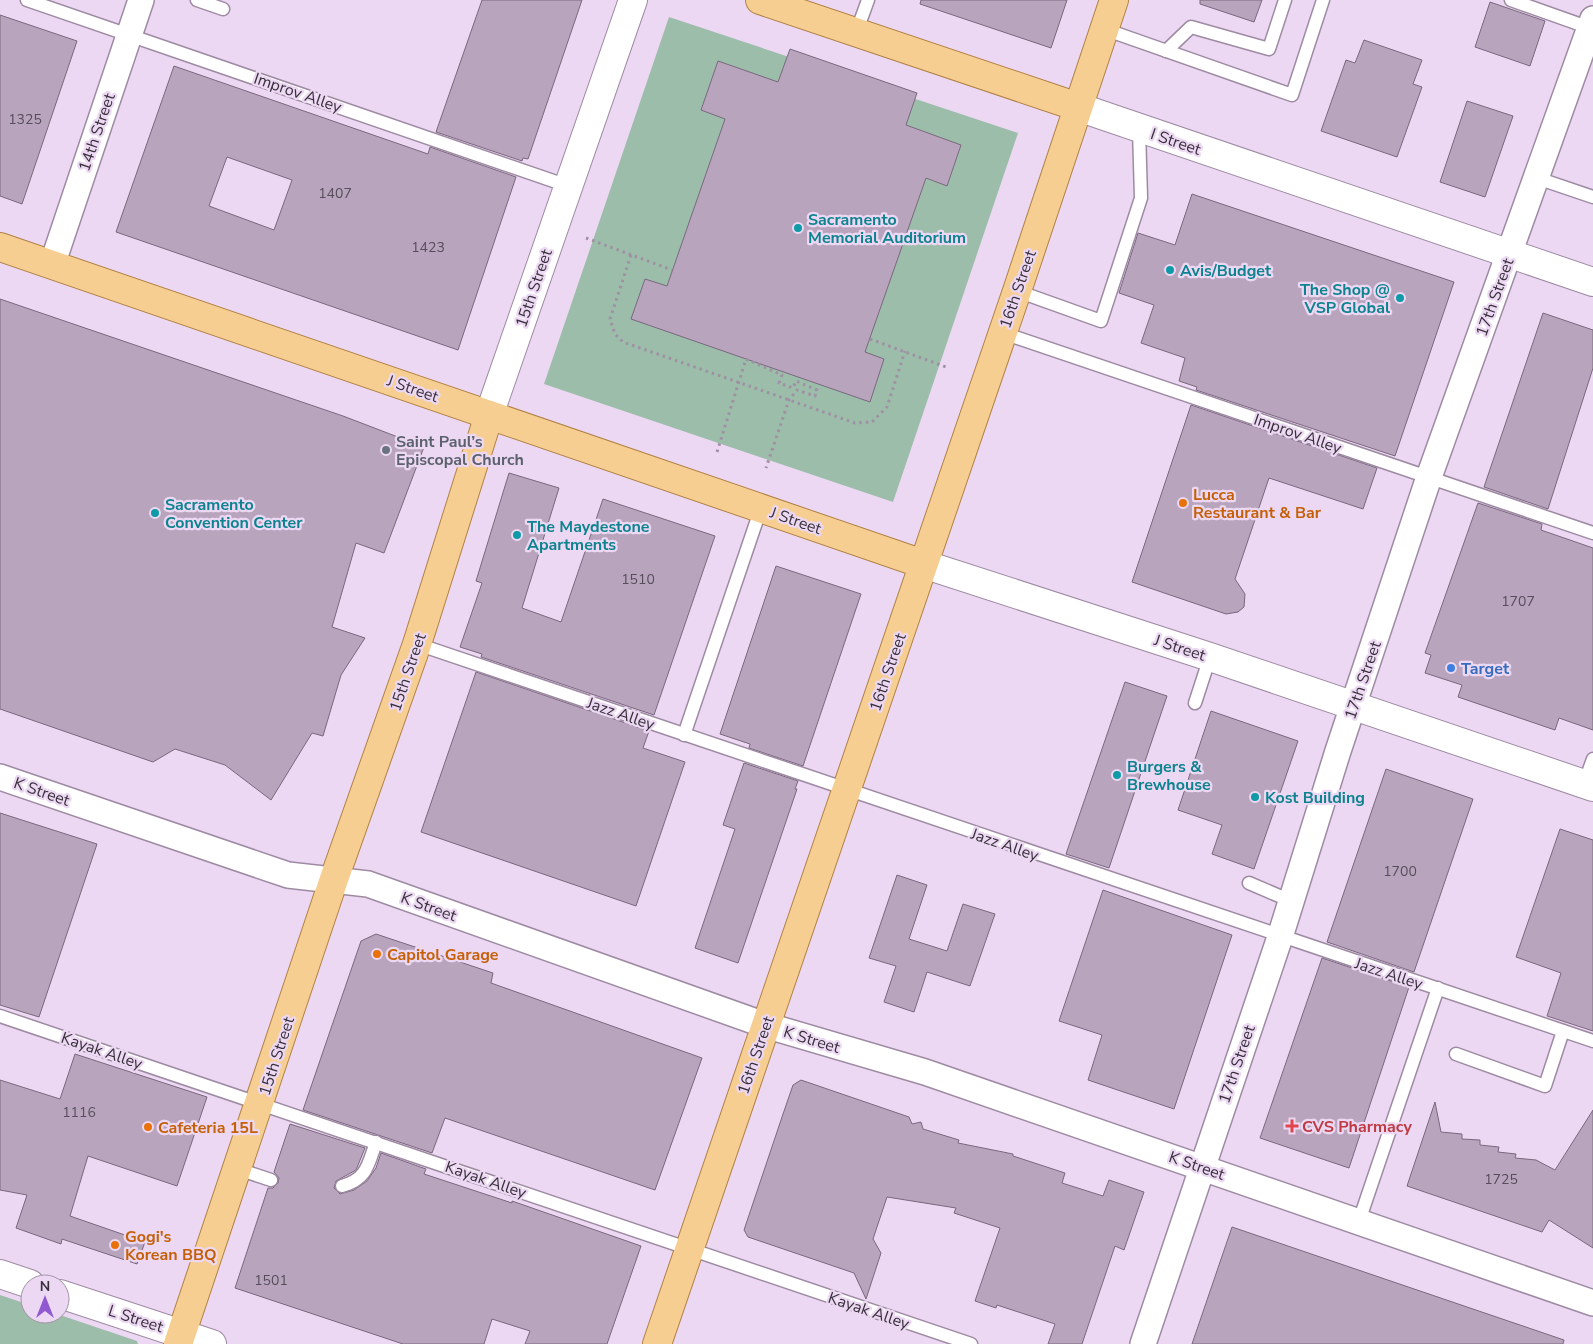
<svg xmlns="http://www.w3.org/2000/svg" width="1593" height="1344" viewBox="0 0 1593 1344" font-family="'Nunito Sans',sans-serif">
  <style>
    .green { fill: #9cbdaa }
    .building { fill: #b8a5bd; stroke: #7a687f; fill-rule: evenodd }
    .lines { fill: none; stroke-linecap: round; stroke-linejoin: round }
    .lane-casing { stroke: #9e8ba3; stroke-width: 15 }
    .street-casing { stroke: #9e8ba3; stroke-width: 28 }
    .secondary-casing { stroke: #9e8ba3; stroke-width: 30 }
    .primary-casing { stroke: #b18244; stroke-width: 30 }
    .path { stroke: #9f90a4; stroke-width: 3; stroke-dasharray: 2.5 4; stroke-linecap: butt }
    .lane { stroke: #fff; stroke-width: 12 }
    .street { stroke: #fff; stroke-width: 25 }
    .secondary { stroke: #fff; stroke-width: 28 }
    .primary { stroke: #f7ce92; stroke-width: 28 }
    .culture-dot { fill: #0f9aa8; stroke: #ecd8f2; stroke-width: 2 }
    .worship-dot { fill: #6b7280; stroke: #ecd8f2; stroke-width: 2 }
    .food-dot { fill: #e8710a; stroke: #ecd8f2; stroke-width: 2 }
    .shop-dot { fill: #3f7fe0; stroke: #ecd8f2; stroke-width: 2 }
    .health-dot { fill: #e0444e; stroke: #ecd8f2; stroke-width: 2 }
    .labels { text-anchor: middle; stroke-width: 4.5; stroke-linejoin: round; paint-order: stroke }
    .number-label { font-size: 14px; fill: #574d5b }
    .street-label { font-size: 16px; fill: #37303a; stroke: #ecd8f2 }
    .culture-label { font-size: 16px; font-weight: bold; fill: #0d838f; stroke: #ecd8f2; text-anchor: start }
    .worship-label { font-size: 16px; font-weight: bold; fill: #5b616d; stroke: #ecd8f2; text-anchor: start }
    .food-label { font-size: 16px; font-weight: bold; fill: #c56008; stroke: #ecd8f2; text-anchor: start }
    .shop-label { font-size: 16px; font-weight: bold; fill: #366cbe; stroke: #ecd8f2; text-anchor: start }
    .health-label { font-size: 16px; font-weight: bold; fill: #be3a42; stroke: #ecd8f2; text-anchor: start }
  </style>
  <rect width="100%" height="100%" fill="#ecd8f2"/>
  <g class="green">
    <path d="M 669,17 L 1018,133 L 893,502 L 544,384 Z"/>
    <path d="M 0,1295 L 30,1305 L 30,1314 L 57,1314 L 137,1341 L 138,1344 L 0,1344 Z"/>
  </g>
  <g class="building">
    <path d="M 482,0 L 582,0 L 528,159 L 523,158 L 522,161 L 436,132 Z"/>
    <path d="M 921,0 L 1067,0 L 1051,48 L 920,4 Z"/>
    <path d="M 1200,0 L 1262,0 L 1254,22 L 1200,4 Z"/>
    <path d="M 1490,2 L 1545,21 L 1530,66 L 1475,47 Z"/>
    <path d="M 0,15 L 77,41 L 22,204 L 0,196 Z"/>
    <path d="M 1364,40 L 1422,60 L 1413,84 L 1422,87 L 1397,157 L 1321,131 L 1346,60 L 1355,63 Z"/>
    <path d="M 790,49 L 917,93 L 906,125 L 961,145 L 947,186 L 926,178 L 865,352 L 884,359 L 870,402 L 631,319 L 645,279 L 667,286 L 725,119 L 701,110 L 718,61 L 778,82 Z"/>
    <path d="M 174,66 L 428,154 L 430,147 L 516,177 L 458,350 L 116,232 ZM 227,157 L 292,180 L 274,230 L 209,206 Z"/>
    <path d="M 1467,101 L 1513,116 L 1485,197 L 1440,182 Z"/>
    <path d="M 1192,194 L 1454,282 L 1395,456 L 1196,390 L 1197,387 L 1179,381 L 1185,358 L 1141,343 L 1154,305 L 1119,293 L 1138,233 L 1175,245 Z"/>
    <path d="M 0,299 L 343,416 L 424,447 L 384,553 L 356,543 L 332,627 L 365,638 L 341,675 L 323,736 L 312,733 L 271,800 L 225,765 L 175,749 L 153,762 L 0,709 Z"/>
    <path d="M 1543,313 L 1593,330 L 1593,368 L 1548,509 L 1484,487 Z"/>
    <path d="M 1191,405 L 1377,468 L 1363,509 L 1269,478 L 1235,579 L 1245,594 L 1244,607 L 1238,612 L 1226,614 L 1132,582 Z"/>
    <path d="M 509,473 L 559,488 L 522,608 L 561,622 L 603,499 L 715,536 L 654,715 L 481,657 L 482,654 L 460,647 L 482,583 L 476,581 Z"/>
    <path d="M 1478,503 L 1542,524 L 1541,530 L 1593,548 L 1593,730 L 1559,718 L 1555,730 L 1458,697 L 1462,685 L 1425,673 L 1431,655 L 1425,653 Z"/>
    <path d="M 776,566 L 861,594 L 803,766 L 749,748 L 750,744 L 720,734 Z"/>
    <path d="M 476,672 L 649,731 L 643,748 L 685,762 L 636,906 L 421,832 Z"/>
    <path d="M 1125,682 L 1167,696 L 1109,868 L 1066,854 Z"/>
    <path d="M 1211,711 L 1298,741 L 1254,869 L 1212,854 L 1222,825 L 1178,810 Z"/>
    <path d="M 744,763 L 798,781 L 795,789 L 797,789 L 738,963 L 695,948 L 735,829 L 723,825 Z"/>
    <path d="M 1386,769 L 1473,799 L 1414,972 L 1327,942 Z"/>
    <path d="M 0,813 L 97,844 L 39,1017 L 0,1005 Z"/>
    <path d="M 1560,829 L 1593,840 L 1593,1031 L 1547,1016 L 1561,973 L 1516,957 Z"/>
    <path d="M 897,875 L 927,885 L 909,939 L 947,951 L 963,904 L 995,914 L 970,986 L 927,972 L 914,1012 L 884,1002 L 896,966 L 869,958 Z"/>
    <path d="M 1103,890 L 1232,935 L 1174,1109 L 1088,1080 L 1102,1035 L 1059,1021 Z"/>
    <path d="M 376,934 L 493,973 L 491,983 L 702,1058 L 655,1190 L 445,1118 L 432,1153 L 303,1110 L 361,941 Z"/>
    <path d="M 1322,958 L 1409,987 L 1349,1168 L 1260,1138 Z"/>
    <path d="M 75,1054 L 207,1097 L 177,1186 L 88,1156 L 70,1216 L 145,1242 L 137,1264 L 62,1239 L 61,1244 L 16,1228 L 27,1195 L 0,1190 L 0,1080 L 60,1099 Z"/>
    <path d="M 801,1080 L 909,1117 L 912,1124 L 921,1122 L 923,1129 L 959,1140 L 958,1143 L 1013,1154 L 1013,1156 L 1065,1173 L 1062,1183 L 1103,1196 L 1109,1180 L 1144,1192 L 1124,1250 L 1115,1246 L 1082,1344 L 1048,1344 L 1055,1324 L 997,1305 L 996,1308 L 975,1301 L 1000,1228 L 954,1213 L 956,1208 L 887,1197 L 873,1239 L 881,1253 L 866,1299 L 854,1273 L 748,1237 L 744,1230 L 782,1117 L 793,1085 Z"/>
    <path d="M 1435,1102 L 1441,1132 L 1462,1134 L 1462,1139 L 1480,1140 L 1480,1145 L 1499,1147 L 1498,1152 L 1516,1154 L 1515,1158 L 1536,1160 L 1555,1170 L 1593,1110 L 1593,1248 L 1549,1220 L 1542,1232 L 1407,1186 Z"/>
    <path d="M 290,1124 L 365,1148 L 356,1170 L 336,1181 L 334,1188 L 340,1194 L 354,1190 L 367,1181 L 376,1168 L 381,1153 L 426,1169 L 424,1174 L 512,1203 L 512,1201 L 641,1246 L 607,1344 L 525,1344 L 530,1331 L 492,1319 L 484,1344 L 403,1344 L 235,1288 L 268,1188 L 273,1188 L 278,1183 L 279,1178 L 274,1172 Z"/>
    <path d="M 1232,1227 L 1564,1340 L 1563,1344 L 1192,1344 Z"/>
  </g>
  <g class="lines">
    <g class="lane-casing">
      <g id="lane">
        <path d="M 27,0 L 568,186"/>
        <path d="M 197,0 L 223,9"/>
        <path d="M 1511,0 L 1593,29"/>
        <path d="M 1104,29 L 1292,95 L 1323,0"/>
        <path d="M 856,33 L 868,0"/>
        <path d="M 1166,51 L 1191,27 L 1269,49 L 1285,0"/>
        <path d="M 1537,178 L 1593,197"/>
        <path d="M 1017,291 L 1101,321 L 1141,198 L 1139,129"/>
        <path d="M 1003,333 L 1593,533"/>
        <path d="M 417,644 L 1593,1041"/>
        <path d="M 1195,703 L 1210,657"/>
        <path d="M 684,735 L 761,508"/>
        <path d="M 1584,784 L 1593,759"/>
        <path d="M 1249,883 L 1291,901"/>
        <path d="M 0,1016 L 971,1344"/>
        <path d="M 1456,1054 L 1545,1086 L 1563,1031"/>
        <path d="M 238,1169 L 271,1180"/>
        <path d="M 342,1186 C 367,1179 368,1165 376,1142"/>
        <path d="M 1359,1221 L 1438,988"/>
      </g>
    </g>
    <g class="street-casing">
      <g id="street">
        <path d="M 52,265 L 141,0"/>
        <path d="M 0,777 L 288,875 L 368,884 L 765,1025 L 925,1072 L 1593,1303"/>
        <path d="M 1143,1344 L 1280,937 L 1338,751 L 1429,477 L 1593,19"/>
      </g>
    </g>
    <g class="secondary-casing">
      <g id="secondary">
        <path d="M 1078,107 L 1593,282"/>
        <path d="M 489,415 L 633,0"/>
        <path d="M 923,564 L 1210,657 L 1593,787"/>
        <path d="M 0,1274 L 30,1284"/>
        <path d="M 60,1294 L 212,1344"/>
      </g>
    </g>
    <g class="primary-casing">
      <g id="primary">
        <path d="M 760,0 L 1078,107"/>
        <path d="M 0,247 L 923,564"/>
        <path d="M 178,1344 L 334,879 L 417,644 L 489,415"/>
        <path d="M 657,1344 L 1017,291 L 1114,0"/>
      </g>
    </g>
    <g class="path">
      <path d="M 586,238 L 672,270"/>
      <path d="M 631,255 L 610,319 L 615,334 L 623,342 L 855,423 L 872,422 L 887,407 L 905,351"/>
      <path d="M 870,339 L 946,367"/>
      <path d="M 717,452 L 746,359 L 782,375 L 779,383 L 793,388 L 796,381 L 817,390 L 815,396 L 797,390 L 789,400 L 766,468"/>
    </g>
    <use href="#lane" class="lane"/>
    <use href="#street" class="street"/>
    <use href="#secondary" class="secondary"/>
    <use href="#primary" class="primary"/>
  </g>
  <g class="culture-dot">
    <circle cx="798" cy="228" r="5"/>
    <circle cx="1170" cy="270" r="5"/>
    <circle cx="1400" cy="298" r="5"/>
    <circle cx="155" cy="513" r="5"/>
    <circle cx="517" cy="535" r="5"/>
    <circle cx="1117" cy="775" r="5"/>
    <circle cx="1255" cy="797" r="5"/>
  </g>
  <circle class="worship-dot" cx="386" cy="450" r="5"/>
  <g class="food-dot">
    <circle cx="1183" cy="503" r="5"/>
    <circle cx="377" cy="954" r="5"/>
    <circle cx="148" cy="1127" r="5"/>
    <circle cx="115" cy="1245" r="5"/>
  </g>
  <circle class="shop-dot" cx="1451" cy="668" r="5"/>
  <path class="health-dot" d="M1289.5 1118.5h5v5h5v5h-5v5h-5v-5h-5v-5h5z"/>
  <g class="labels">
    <g class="number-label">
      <text x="25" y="124">1325</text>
      <text x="335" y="198">1407</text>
      <text x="428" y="252">1423</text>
      <text x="638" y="584">1510</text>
      <text x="1518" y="606">1707</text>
      <text x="1400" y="876">1700</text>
      <text x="79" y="1117">1116</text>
      <text x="1501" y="1184">1725</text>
      <text x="271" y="1285">1501</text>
    </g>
    <g class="street-label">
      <text transform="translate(298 92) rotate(19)" y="6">Improv Alley</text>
      <text transform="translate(96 132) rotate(-71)" y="6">14th Street</text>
      <text transform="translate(1176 141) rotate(19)" y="6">I Street</text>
      <text transform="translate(533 288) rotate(-71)" y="6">15th Street</text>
      <text transform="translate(1017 289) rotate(-71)" y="6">16th Street</text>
      <text transform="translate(1494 297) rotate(-70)" y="6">17th Street</text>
      <text transform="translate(413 388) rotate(19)" y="6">J Street</text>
      <text transform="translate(1298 433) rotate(19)" y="6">Improv Alley</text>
      <text transform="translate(796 520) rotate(19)" y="6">J Street</text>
      <text transform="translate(1180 647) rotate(18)" y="6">J Street</text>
      <text transform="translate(407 672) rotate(-71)" y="6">15th Street</text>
      <text transform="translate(887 672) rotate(-71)" y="6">16th Street</text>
      <text transform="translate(1362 680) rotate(-71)" y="6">17th Street</text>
      <text transform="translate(621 713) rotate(19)" y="6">Jazz Alley</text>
      <text transform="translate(42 791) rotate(19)" y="6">K Street</text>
      <text transform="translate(1005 844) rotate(19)" y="6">Jazz Alley</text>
      <text transform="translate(429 906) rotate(20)" y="6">K Street</text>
      <text transform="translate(1389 973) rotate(18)" y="6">Jazz Alley</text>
      <text transform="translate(812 1039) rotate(17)" y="6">K Street</text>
      <text transform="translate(102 1050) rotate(19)" y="6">Kayak Alley</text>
      <text transform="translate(755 1055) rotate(-71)" y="6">16th Street</text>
      <text transform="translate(276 1056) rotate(-72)" y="6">15th Street</text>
      <text transform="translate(1236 1064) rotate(-71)" y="6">17th Street</text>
      <text transform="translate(1197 1165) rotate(19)" y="6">K Street</text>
      <text transform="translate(486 1179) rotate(19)" y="6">Kayak Alley</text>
      <text transform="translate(869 1310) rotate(19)" y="6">Kayak Alley</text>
      <text transform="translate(136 1318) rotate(18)" y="6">L Street</text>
    </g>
    <g class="culture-label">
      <text x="808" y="225">Sacramento<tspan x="808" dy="18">Memorial Auditorium</tspan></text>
      <text x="1180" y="276">Avis/Budget</text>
      <text x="1390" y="295" text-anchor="end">The Shop @<tspan x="1390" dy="18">VSP Global</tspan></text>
      <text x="165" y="510">Sacramento<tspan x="165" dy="18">Convention Center</tspan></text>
      <text x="527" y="532">The Maydestone<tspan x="527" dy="18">Apartments</tspan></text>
      <text x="1127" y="772">Burgers &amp;<tspan x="1127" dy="18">Brewhouse</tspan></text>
      <text x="1265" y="803">Kost Building</text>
    </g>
    <g class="worship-label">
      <text x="396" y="447">Saint Paul’s<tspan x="396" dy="18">Episcopal Church</tspan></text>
    </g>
    <g class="food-label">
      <text x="1193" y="500">Lucca<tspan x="1193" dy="18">Restaurant &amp; Bar</tspan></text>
      <text x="387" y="960">Capitol Garage</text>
      <text x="158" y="1133">Cafeteria 15L</text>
      <text x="125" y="1242">Gogi's<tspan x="125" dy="18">Korean BBQ</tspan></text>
    </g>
    <g class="shop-label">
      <text x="1461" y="674">Target</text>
    </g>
    <g class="health-label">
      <text x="1302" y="1132">CVS Pharmacy</text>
    </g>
  </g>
  <g transform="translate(45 1299)"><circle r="24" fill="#ecd8f2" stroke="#a495a8"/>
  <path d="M0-4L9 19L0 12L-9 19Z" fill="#9059d1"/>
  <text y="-8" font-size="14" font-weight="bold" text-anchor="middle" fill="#37303a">N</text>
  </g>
</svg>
